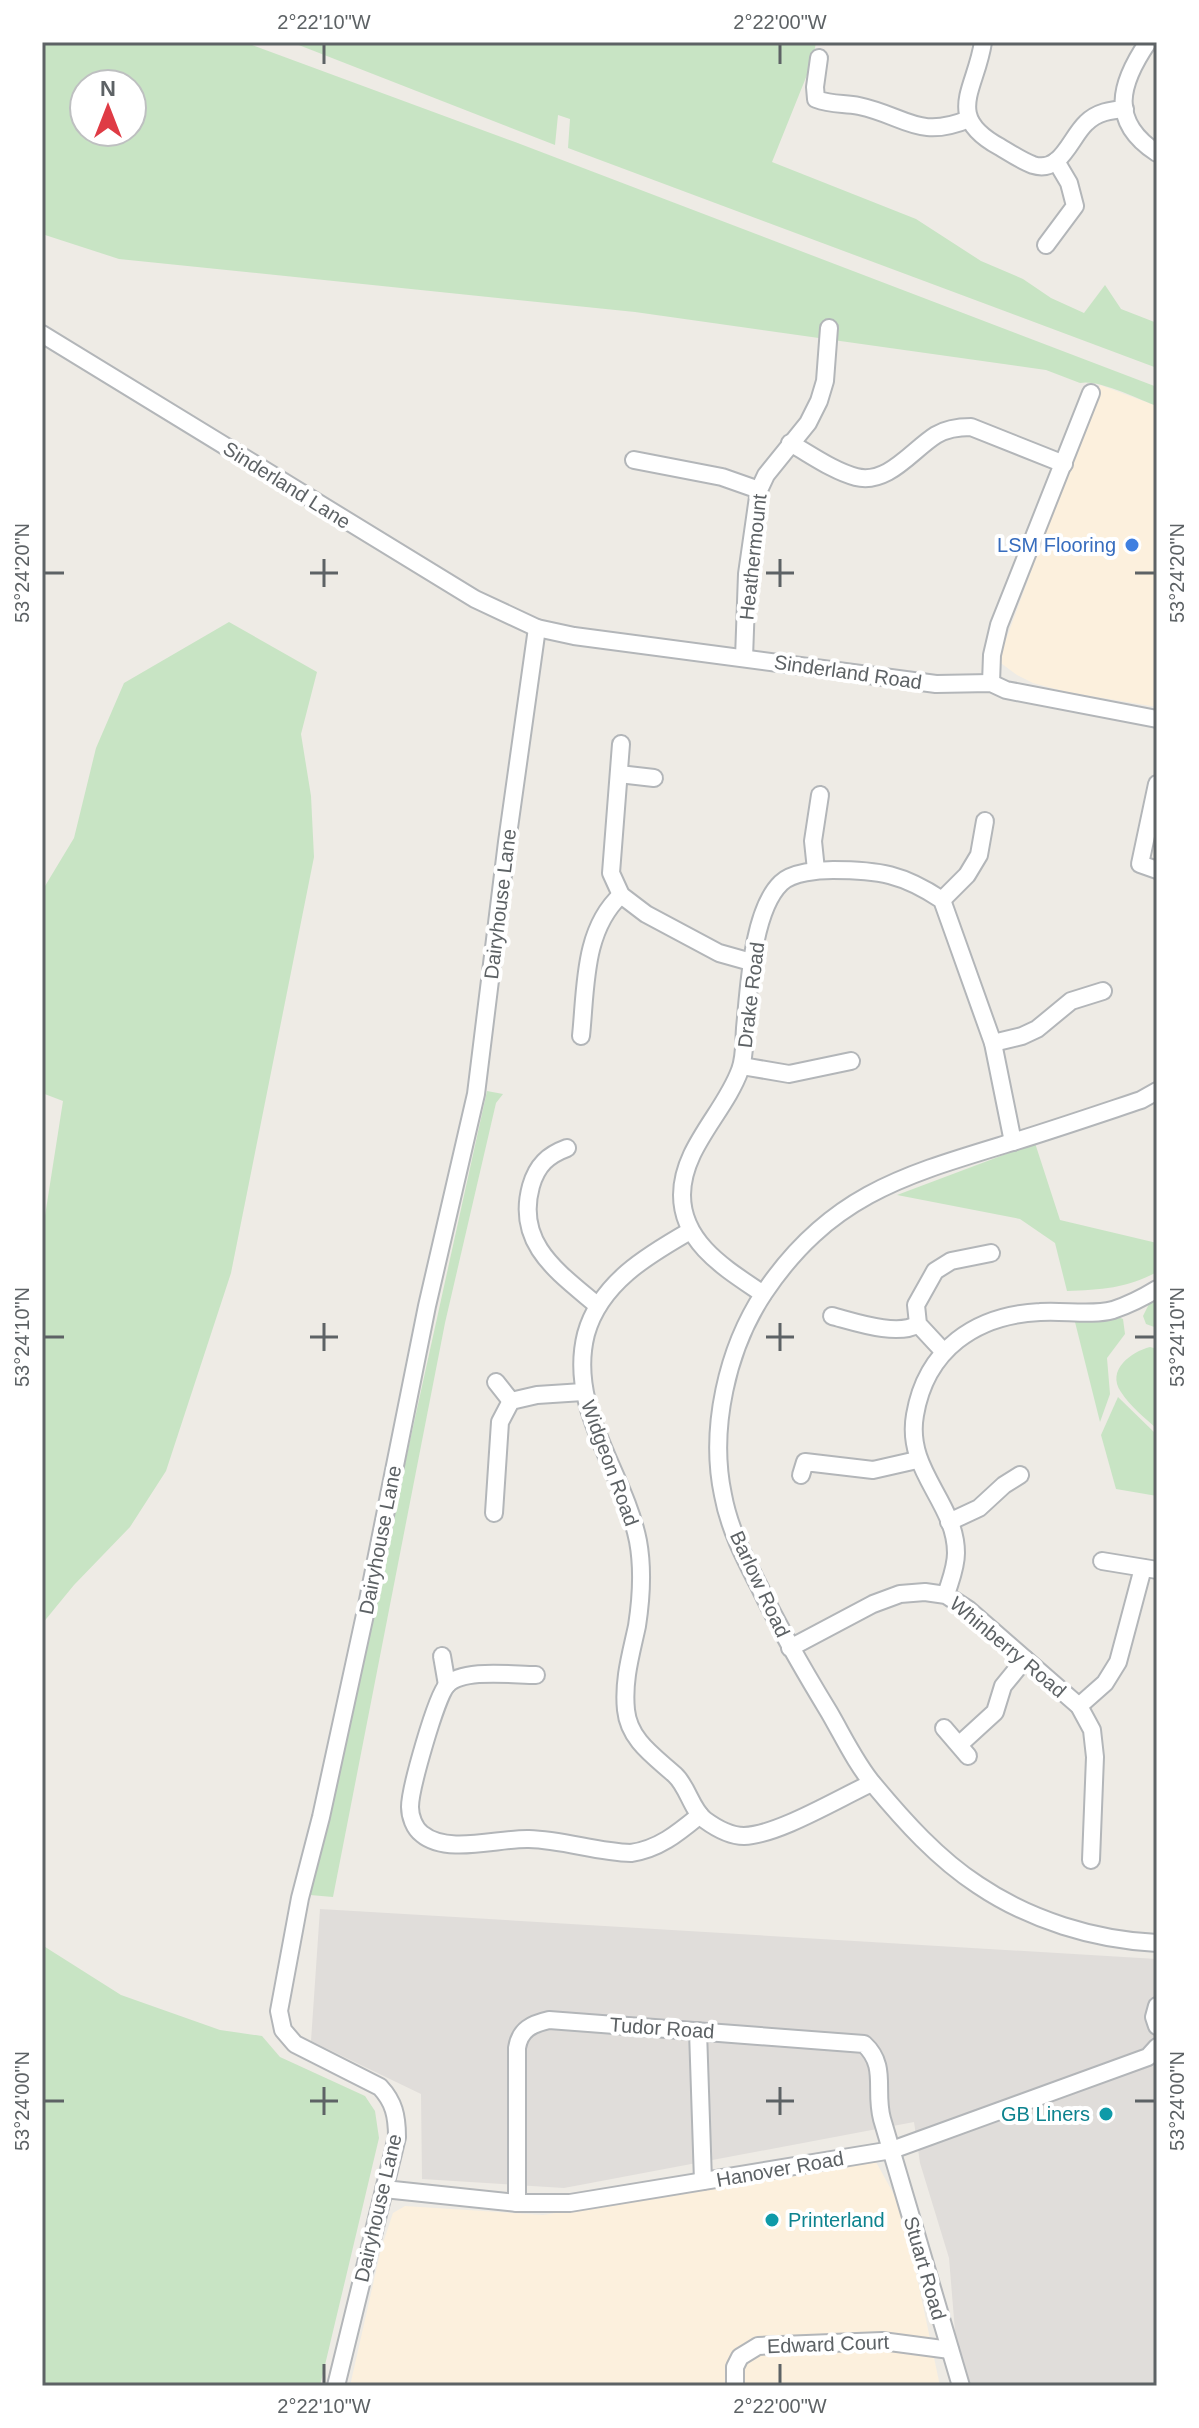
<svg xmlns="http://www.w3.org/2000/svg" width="1199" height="2428" viewBox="0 0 1199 2428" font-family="Arial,sans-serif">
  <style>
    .commercial { fill: #fcf0dd }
    .industrial { fill: #e0ddda }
    .green { fill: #c8e4c4; fill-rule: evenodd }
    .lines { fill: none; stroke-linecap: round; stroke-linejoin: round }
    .minor-casing { stroke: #b3b6b9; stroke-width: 20 }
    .minor { stroke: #fff; stroke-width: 16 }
    .ticks { fill: none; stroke: #5d6265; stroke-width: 3 }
    .shop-dot { fill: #3f7fe0; stroke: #fff; stroke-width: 3 }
    .culture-dot { fill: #0f9aa8; stroke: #fff; stroke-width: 3 }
    .labels { text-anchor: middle; stroke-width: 8; stroke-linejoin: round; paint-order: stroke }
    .street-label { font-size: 20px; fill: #5d6265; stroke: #fff }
    .shop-label { font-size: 20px; fill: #366cbe; stroke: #fff; text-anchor: end }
    .culture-label { font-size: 20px; fill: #0d838f; stroke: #fff; text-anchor: end }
    .neatline { fill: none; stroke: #5d6265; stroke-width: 3 }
    .ticks-label { font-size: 20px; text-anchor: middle; fill: #5d6265 }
  </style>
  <rect width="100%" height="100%" fill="#eeebe5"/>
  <g class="commercial">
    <path d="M 1100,385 L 1157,406 L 1157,707 L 1067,692 L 1033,683 L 1017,675 L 998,661 Z"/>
    <path d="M 876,2162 L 903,2211 L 940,2386 L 350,2386 L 381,2249 L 393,2213 L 405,2206 L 543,2215 Z"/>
  </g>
  <path class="industrial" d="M 320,1909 L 1157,1959 L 1157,2386 L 970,2386 L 956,2343 L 949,2258 L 920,2163 L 914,2122 L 564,2188 L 422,2179 L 421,2094 L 311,2041 Z"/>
  <g class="green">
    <path d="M 42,42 L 244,42 L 515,142 L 1157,387 L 1157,406 C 1138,399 1098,379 1080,383 L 1046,370 L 635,312 L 119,259 L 42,234 ZM 84,84 L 132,84 L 132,132 L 84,132 Z"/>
    <path d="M 291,42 L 816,42 L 813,60 L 772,162 L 916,219 L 981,261 L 1023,279 L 1051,298 L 1084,313 L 1105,285 L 1121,309 L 1157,323 L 1157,368 L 568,148 L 570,119 L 558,115 L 555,145 Z"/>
    <path d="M 229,622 L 317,672 L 301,734 L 311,796 L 314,857 L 231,1273 L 166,1471 L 130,1527 L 74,1585 L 42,1624 L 42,1235 L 63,1101 L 42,1093 L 42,891 L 74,838 L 96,748 L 124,683 Z"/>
    <path d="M 487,1091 L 503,1094 L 496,1103 L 445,1323 L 333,1897 L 310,1895 Z"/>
    <path d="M 1035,1143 L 1060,1220 L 1157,1243 L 1157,1272 C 1128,1288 1100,1290 1067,1291 L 1055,1243 L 1020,1219 L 897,1195 Z"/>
    <path d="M 1157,1299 L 1157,1328 L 1146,1324 L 1143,1316 L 1149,1304 Z"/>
    <path d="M 1116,1316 L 1123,1319 L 1125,1334 L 1107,1358 L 1110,1394 L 1100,1422 L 1074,1318 Z"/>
    <path d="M 1150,1347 L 1157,1349 L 1157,1429 C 1145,1418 1130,1406 1121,1392 C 1106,1370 1131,1352 1150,1347 Z"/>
    <path d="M 1118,1397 L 1157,1435 L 1157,1496 L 1116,1489 L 1101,1435 Z"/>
    <path d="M 42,1945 L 121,1995 L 220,2030 L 262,2036 L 280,2057 L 365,2096 L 375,2111 L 379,2138 L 320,2386 L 49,2386 L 42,2383 Z"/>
  </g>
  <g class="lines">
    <g class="minor-casing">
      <g id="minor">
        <path d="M 983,42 C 976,90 943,116 1000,147 C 1010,153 1022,161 1033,165 C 1061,174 1070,138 1086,123 C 1097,112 1111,110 1125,109"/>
        <path d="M 1148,42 C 1120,83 1108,121 1157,153"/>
        <path d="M 819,58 L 815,87 L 816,99 C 832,105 844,103 859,106 C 906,116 918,140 969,119"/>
        <path d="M 1046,245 L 1075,206 L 1069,183 L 1056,161"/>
        <path d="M 42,334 L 475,599 L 537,628 L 574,636 L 936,684 L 991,683 L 1006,690 L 1157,719"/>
        <path d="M 790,443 C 810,454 833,471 856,477 C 888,485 912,450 936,435 C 946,429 959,427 971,427 L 1064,464"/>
        <path d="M 634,460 L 722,477 L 759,490"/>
        <path d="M 744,658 L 747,574 L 759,490 L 766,475 L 808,423 L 819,401 L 825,381 L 829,328"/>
        <path d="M 991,683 L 992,655 L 999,625 L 1091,393"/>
        <path d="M 621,744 L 611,873 L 621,895 L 646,914 L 719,953 L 751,962"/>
        <path d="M 619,774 L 654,778"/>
        <path d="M 1157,784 L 1140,864 L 1157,870"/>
        <path d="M 816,870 L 813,841 L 820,795"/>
        <path d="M 942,900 L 967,875 L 979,855 L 985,821"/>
        <path d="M 581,1036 C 586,988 583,930 621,895"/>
        <path d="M 993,1043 L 1022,1036 L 1037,1029 L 1071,1001 L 1103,991"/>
        <path d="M 742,1066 L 789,1074 L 851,1061"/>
        <path d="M 1157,1091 L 1141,1100 C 1099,1114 1058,1128 1016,1141 C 908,1174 831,1193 764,1293 C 727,1349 709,1429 723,1495 C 729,1528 744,1557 759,1586 C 780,1630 804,1671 829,1712 C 843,1736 856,1764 874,1785 C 904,1821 938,1859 978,1885 C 1030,1920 1094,1940 1157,1943"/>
        <path d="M 567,1148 C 548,1155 537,1165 531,1186 C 515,1244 558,1272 598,1306"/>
        <path d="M 690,1231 C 648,1255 600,1283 586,1334 C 567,1409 624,1471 638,1541 C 643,1568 641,1600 637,1626 C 631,1654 623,1680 626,1710 C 629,1740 654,1756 675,1775 C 688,1787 691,1809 705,1820 C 716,1828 730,1836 744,1836 C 778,1835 839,1798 872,1783"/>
        <path d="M 763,1294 C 728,1270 682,1244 682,1195 C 682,1148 725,1112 740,1070 C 745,1057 744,1042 745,1028 C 749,989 752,911 781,883 C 792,872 819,870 833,870 C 879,870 903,874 942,900 L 993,1043 L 1013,1142"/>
        <path d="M 832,1316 C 855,1322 898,1337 918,1324"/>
        <path d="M 944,1352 L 918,1324 L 916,1305 L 935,1271 L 951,1261 L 991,1253"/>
        <path d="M 496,1382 L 511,1401"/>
        <path d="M 801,1475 L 805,1462 L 873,1470 L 917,1460"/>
        <path d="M 494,1513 L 500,1422 L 511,1401 L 537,1395 L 583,1392"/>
        <path d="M 949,1522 L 979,1508 L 1004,1485 L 1020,1475"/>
        <path d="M 1102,1561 L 1157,1570"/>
        <path d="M 946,1595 C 950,1581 956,1568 956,1553 C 956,1502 905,1471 915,1415 C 926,1350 975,1315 1040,1312 C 1063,1310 1091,1316 1113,1310 C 1128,1305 1144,1297 1157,1289"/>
        <path d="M 790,1648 L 873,1604 L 900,1594 L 925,1592 L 946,1595 L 969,1610 L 1079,1706 L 1092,1730 L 1095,1757 L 1091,1860"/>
        <path d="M 442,1656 L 447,1685"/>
        <path d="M 536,1675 C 513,1675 463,1668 447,1685 C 436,1697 410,1789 410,1807 C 410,1816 414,1828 422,1834 C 447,1855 499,1838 529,1839 C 564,1840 597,1852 631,1853 C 659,1849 678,1833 700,1815"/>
        <path d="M 1079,1706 L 1105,1683 L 1118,1662 L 1143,1568"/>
        <path d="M 944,1728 L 968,1756"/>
        <path d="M 960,1744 L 995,1712 L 1003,1686 L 1025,1659"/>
        <path d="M 1157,2006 L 1154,2017 L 1157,2026"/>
        <path d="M 698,2031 L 703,2181"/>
        <path d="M 384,2189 L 517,2203 L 570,2203 L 892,2150 L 1148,2057 L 1157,2047"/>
        <path d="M 517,2203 L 517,2048 C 520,2029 532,2024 549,2020 L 864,2044 C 888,2066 874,2090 882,2119 C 908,2208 934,2297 961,2386"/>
        <path d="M 336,2386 L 397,2137 C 397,2116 394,2102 380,2087 L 295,2044 L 283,2030 L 279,2011 L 300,1898 L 321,1817 L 366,1610 L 427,1306 L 476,1094 L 507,842 L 537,628"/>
        <path d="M 735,2386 L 735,2367 L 740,2357 L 758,2346 L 882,2341 L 950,2350"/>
      </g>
    </g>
    <use href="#minor" class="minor"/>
  </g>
  <path class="ticks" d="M 324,44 L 324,64M 780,44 L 780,64M 324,559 L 324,587M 780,559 L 780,587M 44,573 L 64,573M 310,573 L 338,573M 766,573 L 794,573M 1135,573 L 1155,573M 324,1323 L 324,1351M 780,1323 L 780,1351M 44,1337 L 64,1337M 310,1337 L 338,1337M 766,1337 L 794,1337M 1135,1337 L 1155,1337M 324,2087 L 324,2115M 780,2087 L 780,2115M 44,2101 L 64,2101M 310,2101 L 338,2101M 766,2101 L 794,2101M 1135,2101 L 1155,2101M 324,2364 L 324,2384M 780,2364 L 780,2384"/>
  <circle class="shop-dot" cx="1132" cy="545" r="8"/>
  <g class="culture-dot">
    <circle cx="1106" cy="2114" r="8"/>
    <circle cx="772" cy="2220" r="8"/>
  </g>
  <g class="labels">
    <g class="street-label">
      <text transform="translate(287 485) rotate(32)" y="7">Sinderland Lane</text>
      <text transform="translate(753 557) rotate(-84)" y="7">Heathermount</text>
      <text transform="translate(848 672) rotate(8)" y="7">Sinderland Road</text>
      <text transform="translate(500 904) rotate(-83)" y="7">Dairyhouse Lane</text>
      <text transform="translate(751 995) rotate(-83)" y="7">Drake Road</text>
      <text transform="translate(610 1463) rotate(70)" y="7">Widgeon Road</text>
      <text transform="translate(380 1540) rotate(-79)" y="7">Dairyhouse Lane</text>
      <text transform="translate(760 1584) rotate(65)" y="7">Barlow Road</text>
      <text transform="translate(1008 1647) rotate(40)" y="7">Whinberry Road</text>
      <text transform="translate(662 2028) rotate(4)" y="7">Tudor Road</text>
      <text transform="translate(780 2169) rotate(-10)" y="7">Hanover Road</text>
      <text transform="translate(378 2208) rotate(-77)" y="7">Dairyhouse Lane</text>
      <text transform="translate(925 2268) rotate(74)" y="7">Stuart Road</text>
      <text transform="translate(828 2344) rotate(-2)" y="7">Edward Court</text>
    </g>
    <g class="shop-label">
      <text x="1116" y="552">LSM Flooring</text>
    </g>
    <g class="culture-label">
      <text x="1090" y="2121">GB Liners</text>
      <text x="788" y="2227" text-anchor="start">Printerland</text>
    </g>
  </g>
  <rect width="1199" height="2428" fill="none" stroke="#ffffff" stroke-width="88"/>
  <g transform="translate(108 108)"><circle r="38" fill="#ffffff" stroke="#bec0c1" stroke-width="2"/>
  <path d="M0-6L14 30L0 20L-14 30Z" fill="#df3b45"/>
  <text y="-12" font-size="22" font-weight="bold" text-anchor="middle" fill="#5d6265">N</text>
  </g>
  <rect x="44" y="44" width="1111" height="2340" class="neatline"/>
  <g class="ticks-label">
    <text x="324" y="29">2°22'10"W</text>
    <text x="780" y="29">2°22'00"W</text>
    <text transform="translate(22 573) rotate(-90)" y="7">53°24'20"N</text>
    <text transform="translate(1177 573) rotate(-90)" y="7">53°24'20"N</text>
    <text transform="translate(22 1337) rotate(-90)" y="7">53°24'10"N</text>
    <text transform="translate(1177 1337) rotate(-90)" y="7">53°24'10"N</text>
    <text transform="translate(22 2101) rotate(-90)" y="7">53°24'00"N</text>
    <text transform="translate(1177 2101) rotate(-90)" y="7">53°24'00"N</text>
    <text x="324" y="2413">2°22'10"W</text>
    <text x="780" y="2413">2°22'00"W</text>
  </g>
</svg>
